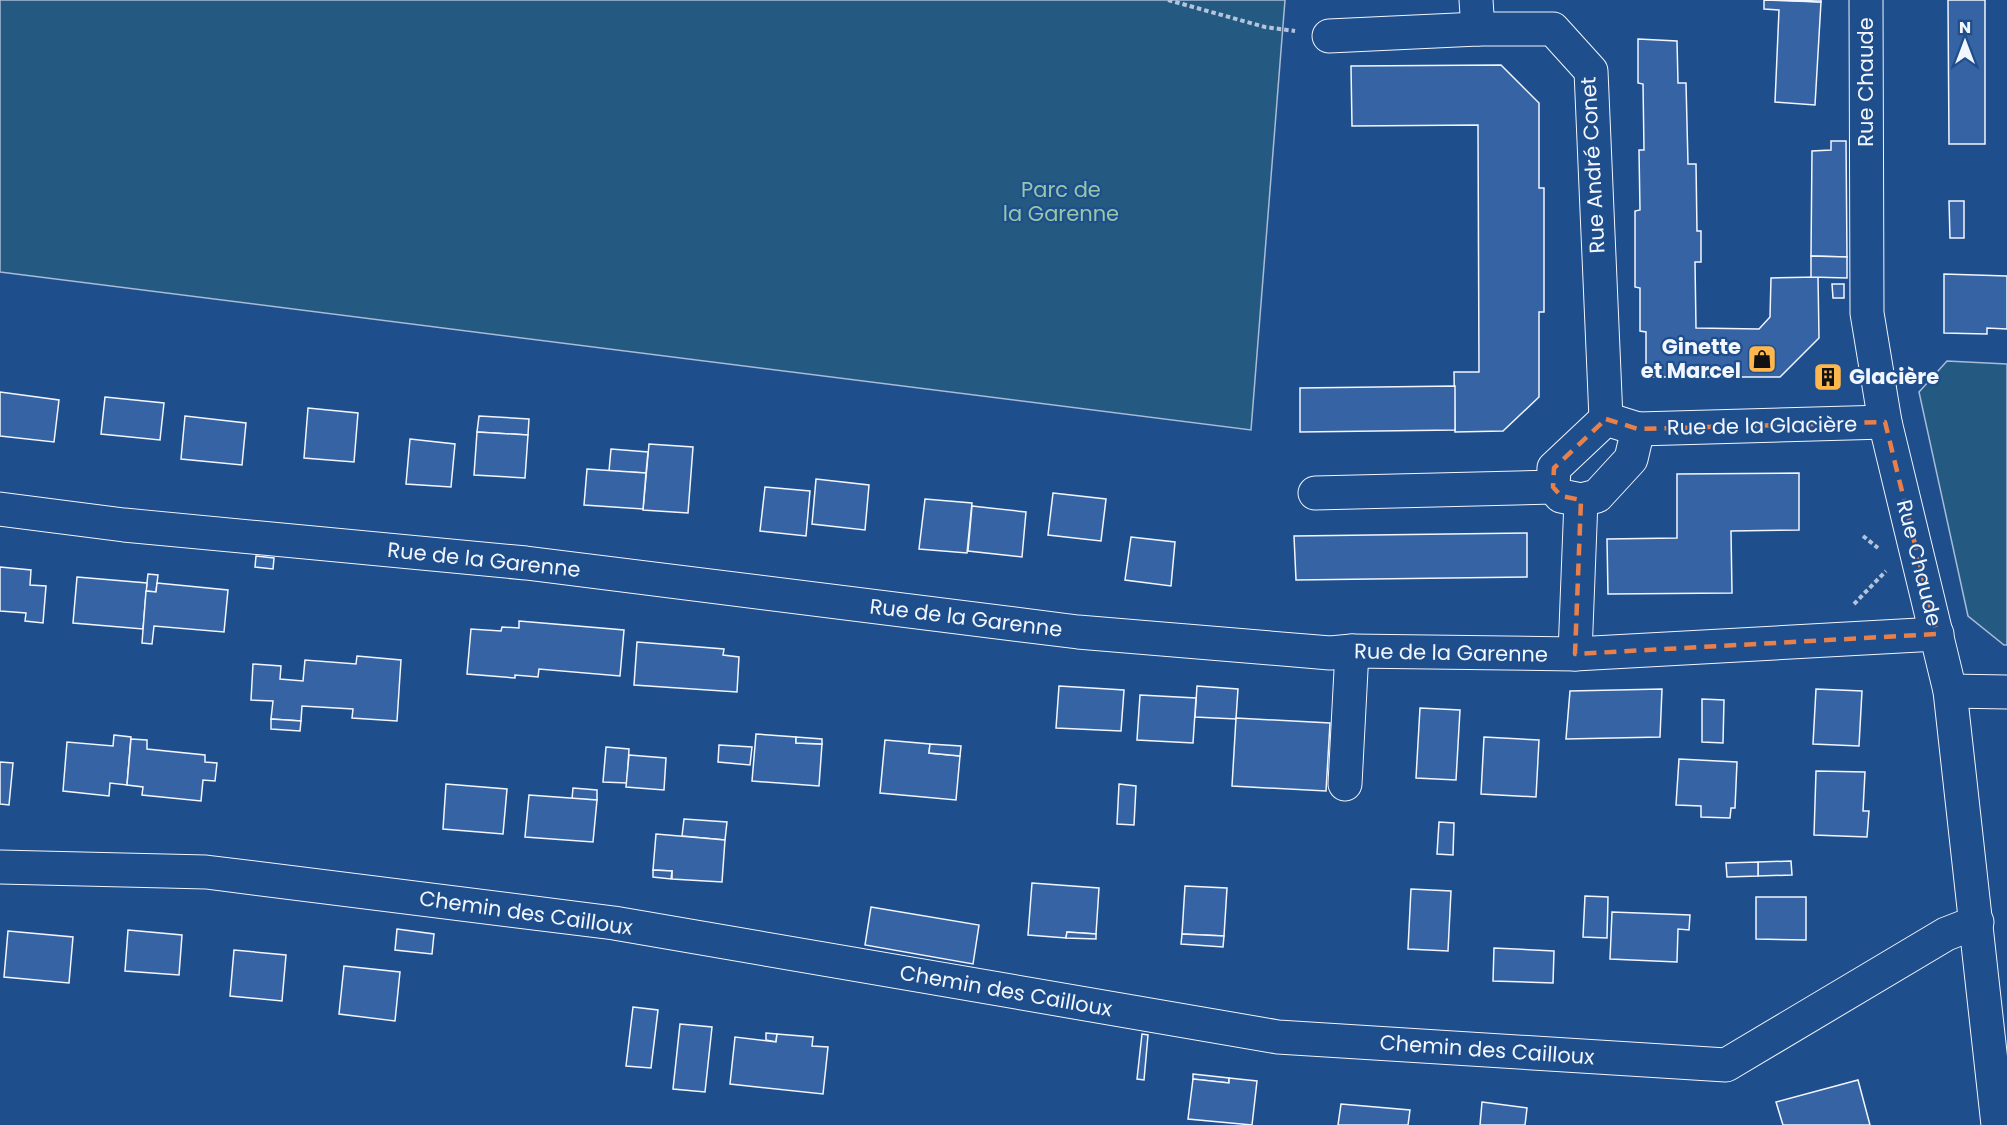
<svg xmlns="http://www.w3.org/2000/svg" width="2007" height="1125" viewBox="0 0 2007 1125" font-family="Poppins,sans-serif">
  <style>
    .green { fill: #245a82; stroke: #a8bbd7; stroke-width: 1.5 }
    .building { fill: #3563a3; stroke: #f2f6ff; stroke-width: 1.5 }
    .lines { fill: none; stroke-linecap: round; stroke-linejoin: round }
    .minor-casing { stroke: #f2f6ff; stroke-width: 35 }
    .path { stroke: #b3c4dc; stroke-width: 4; stroke-dasharray: 4.5 3; stroke-linecap: butt }
    .minor { stroke: #1f4e8c; stroke-width: 33 }
    .marked { fill: none; stroke: #ea8049; stroke-width: 4.5; stroke-dasharray: 12 8; stroke-linejoin: round }
    .labels { text-anchor: middle; stroke-width: 4.5; stroke-linejoin: round; paint-order: stroke }
    .street-label { font-size: 21px; fill: #f2f6ff; stroke: #1f4e8c }
    .park-label { font-size: 21px; fill: #97c8a6; stroke: #1f4e8c }
    .poi-label { font-size: 21px; font-weight: bold; fill: #f2f6ff; stroke: #1f4e8c; text-anchor: end }
  </style>
  <rect width="100%" height="100%" fill="#1f4e8c"/>
  <g class="green">
    <path d="M 0,0 L 1285,0 L 1251,430 L 0,272 Z"/>
    <path d="M 1947,361 L 2007,364 L 2007,645 L 2004,645 L 1968,616 L 1919,392 Z"/>
  </g>
  <g class="building">
    <path d="M 1764,0 L 1821,2 L 1815,105 L 1775,102 L 1779,10 L 1764,9 Z"/>
    <path d="M 1780,0 L 1821,0 L 1821,2 Z"/>
    <path d="M 1948,0 L 1985,0 L 1985,144 L 1949,144 Z"/>
    <path d="M 1638,39 L 1677,41 L 1678,83 L 1686,83 L 1688,164 L 1696,164 L 1697,231 L 1701,231 L 1701,262 L 1695,262 L 1696,328 L 1759,329 L 1770,317 L 1771,278 L 1818,277 L 1819,338 L 1780,377 L 1646,377 L 1646,332 L 1640,331 L 1640,288 L 1635,287 L 1635,211 L 1640,210 L 1639,150 L 1644,150 L 1643,84 L 1638,83 Z"/>
    <path d="M 1501,65 L 1539,103 L 1539,188 L 1544,188 L 1544,312 L 1539,312 L 1539,397 L 1503,431 L 1455,432 L 1454,372 L 1479,372 L 1478,125 L 1352,126 L 1351,66 Z"/>
    <path d="M 1831,141 L 1846,141 L 1847,257 L 1811,256 L 1812,151 L 1831,150 Z"/>
    <path d="M 1949,201 L 1964,201 L 1964,238 L 1950,238 Z"/>
    <path d="M 1811,256 L 1847,257 L 1847,278 L 1811,277 Z"/>
    <path d="M 1944,274 L 2007,276 L 2007,329 L 1987,328 L 1987,334 L 1944,333 Z"/>
    <path d="M 1832,284 L 1844,284 L 1844,298 L 1833,298 Z"/>
    <path d="M 1825,366 L 1831,366 L 1831,375 L 1835,380 L 1835,383 L 1829,389 L 1824,388 L 1820,383 L 1821,378 L 1824,375 Z"/>
    <path d="M 1455,386 L 1455,430 L 1300,432 L 1300,388 Z"/>
    <path d="M 0,392 L 59,400 L 54,442 L 0,436 Z"/>
    <path d="M 105,397 L 164,403 L 160,440 L 101,434 Z"/>
    <path d="M 308,408 L 358,413 L 354,462 L 304,458 Z"/>
    <path d="M 185,416 L 246,423 L 242,465 L 181,459 Z"/>
    <path d="M 479,416 L 529,419 L 528,435 L 477,432 Z"/>
    <path d="M 477,432 L 528,435 L 525,478 L 474,475 Z"/>
    <path d="M 410,439 L 455,444 L 451,487 L 406,484 Z"/>
    <path d="M 649,444 L 693,447 L 688,513 L 643,510 Z"/>
    <path d="M 611,449 L 648,452 L 646,473 L 609,471 Z"/>
    <path d="M 587,469 L 646,473 L 643,509 L 584,505 Z"/>
    <path d="M 1799,473 L 1799,530 L 1731,531 L 1732,593 L 1608,594 L 1607,539 L 1677,538 L 1677,474 Z"/>
    <path d="M 816,479 L 869,485 L 865,530 L 812,524 Z"/>
    <path d="M 765,487 L 810,491 L 806,536 L 760,531 Z"/>
    <path d="M 1053,493 L 1106,499 L 1101,541 L 1048,535 Z"/>
    <path d="M 925,499 L 972,503 L 967,553 L 919,549 Z"/>
    <path d="M 972,506 L 1026,512 L 1022,557 L 968,551 Z"/>
    <path d="M 1527,533 L 1527,577 L 1296,580 L 1294,536 Z"/>
    <path d="M 1131,537 L 1175,542 L 1171,586 L 1125,580 Z"/>
    <path d="M 256,556 L 274,558 L 273,569 L 255,567 Z"/>
    <path d="M 0,567 L 31,570 L 30,585 L 46,586 L 43,623 L 25,621 L 26,613 L 0,611 Z"/>
    <path d="M 148,574 L 158,575 L 156,592 L 146,591 Z"/>
    <path d="M 77,577 L 147,583 L 143,629 L 73,623 Z"/>
    <path d="M 157,583 L 228,590 L 224,632 L 154,626 L 152,644 L 142,643 L 146,591 L 156,592 Z"/>
    <path d="M 519,621 L 624,630 L 620,676 L 539,669 L 538,677 L 515,675 L 515,678 L 467,674 L 471,629 L 501,631 L 502,627 L 519,628 Z"/>
    <path d="M 637,642 L 724,649 L 723,655 L 739,657 L 737,692 L 634,685 Z"/>
    <path d="M 357,656 L 401,660 L 397,721 L 352,718 L 353,709 L 302,706 L 301,721 L 271,719 L 273,701 L 251,700 L 253,664 L 281,666 L 280,679 L 303,681 L 305,660 L 356,664 Z"/>
    <path d="M 1059,686 L 1124,690 L 1121,731 L 1056,728 Z"/>
    <path d="M 1197,686 L 1238,689 L 1236,719 L 1195,717 Z"/>
    <path d="M 1662,689 L 1660,737 L 1566,739 L 1570,691 Z"/>
    <path d="M 1816,689 L 1862,691 L 1859,746 L 1813,744 Z"/>
    <path d="M 1140,695 L 1196,698 L 1193,743 L 1137,740 Z"/>
    <path d="M 1702,699 L 1724,700 L 1723,743 L 1702,742 Z"/>
    <path d="M 1420,708 L 1460,710 L 1456,780 L 1416,778 Z"/>
    <path d="M 1236,718 L 1330,723 L 1326,791 L 1232,786 Z"/>
    <path d="M 271,719 L 301,721 L 300,731 L 271,729 Z"/>
    <path d="M 756,734 L 796,737 L 796,743 L 822,744 L 819,786 L 752,781 Z"/>
    <path d="M 114,735 L 131,737 L 127,785 L 110,783 L 109,796 L 63,791 L 67,742 L 113,746 Z"/>
    <path d="M 796,737 L 822,739 L 822,744 L 796,743 Z"/>
    <path d="M 1484,737 L 1539,740 L 1536,797 L 1481,794 Z"/>
    <path d="M 131,739 L 147,740 L 147,749 L 205,755 L 205,762 L 217,763 L 215,781 L 203,780 L 201,801 L 142,795 L 143,787 L 127,785 Z"/>
    <path d="M 885,740 L 930,744 L 929,753 L 960,756 L 956,800 L 880,793 Z"/>
    <path d="M 930,744 L 961,746 L 960,756 L 929,753 Z"/>
    <path d="M 719,745 L 752,747 L 750,765 L 718,762 Z"/>
    <path d="M 606,747 L 629,749 L 627,783 L 603,782 Z"/>
    <path d="M 629,755 L 666,758 L 664,790 L 626,787 Z"/>
    <path d="M 1679,759 L 1737,762 L 1735,808 L 1731,808 L 1730,818 L 1701,817 L 1701,806 L 1676,805 Z"/>
    <path d="M 0,762 L 13,763 L 9,805 L 0,804 Z"/>
    <path d="M 1816,771 L 1865,772 L 1863,811 L 1869,811 L 1867,837 L 1814,835 Z"/>
    <path d="M 446,784 L 507,789 L 503,834 L 443,829 Z"/>
    <path d="M 1119,784 L 1136,786 L 1134,825 L 1117,824 Z"/>
    <path d="M 573,788 L 597,790 L 597,800 L 572,799 Z"/>
    <path d="M 529,795 L 597,800 L 593,842 L 525,837 Z"/>
    <path d="M 684,819 L 727,822 L 725,840 L 682,836 Z"/>
    <path d="M 1439,822 L 1454,823 L 1453,855 L 1437,854 Z"/>
    <path d="M 656,834 L 725,840 L 722,882 L 672,879 L 672,871 L 653,870 Z"/>
    <path d="M 1791,861 L 1792,875 L 1758,876 L 1758,862 Z"/>
    <path d="M 1758,862 L 1758,876 L 1727,877 L 1726,863 Z"/>
    <path d="M 653,870 L 672,871 L 671,879 L 653,877 Z"/>
    <path d="M 1032,883 L 1099,888 L 1096,934 L 1067,932 L 1066,938 L 1028,935 Z"/>
    <path d="M 1185,886 L 1227,888 L 1224,936 L 1182,934 Z"/>
    <path d="M 1411,889 L 1451,891 L 1448,951 L 1408,949 Z"/>
    <path d="M 1585,896 L 1608,897 L 1607,938 L 1583,937 Z"/>
    <path d="M 1756,897 L 1806,897 L 1806,940 L 1756,939 Z"/>
    <path d="M 871,907 L 979,925 L 973,964 L 865,945 Z"/>
    <path d="M 1612,912 L 1690,915 L 1689,930 L 1678,929 L 1677,962 L 1610,959 Z"/>
    <path d="M 397,929 L 434,934 L 432,954 L 395,950 Z"/>
    <path d="M 128,930 L 182,935 L 179,975 L 125,971 Z"/>
    <path d="M 8,931 L 73,937 L 69,983 L 4,977 Z"/>
    <path d="M 1067,932 L 1096,934 L 1096,939 L 1066,938 Z"/>
    <path d="M 1182,934 L 1224,936 L 1223,947 L 1181,944 Z"/>
    <path d="M 1494,948 L 1554,951 L 1553,983 L 1493,981 Z"/>
    <path d="M 234,950 L 286,955 L 282,1001 L 230,996 Z"/>
    <path d="M 344,966 L 400,972 L 395,1021 L 339,1014 Z"/>
    <path d="M 633,1007 L 658,1010 L 651,1068 L 626,1066 Z"/>
    <path d="M 680,1024 L 712,1027 L 705,1092 L 673,1089 Z"/>
    <path d="M 766,1033 L 777,1034 L 776,1042 L 766,1040 Z"/>
    <path d="M 777,1034 L 813,1037 L 812,1046 L 828,1047 L 823,1094 L 730,1084 L 735,1037 L 776,1042 Z"/>
    <path d="M 1142,1034 L 1148,1035 L 1144,1080 L 1137,1079 Z"/>
    <path d="M 1193,1074 L 1229,1078 L 1229,1083 L 1193,1079 Z"/>
    <path d="M 1229,1078 L 1257,1081 L 1252,1125 L 1188,1119 L 1193,1079 L 1229,1083 Z"/>
    <path d="M 1858,1080 L 1870,1125 L 1783,1125 L 1776,1102 Z"/>
    <path d="M 1482,1102 L 1527,1108 L 1525,1125 L 1480,1125 Z"/>
    <path d="M 1341,1104 L 1410,1110 L 1408,1125 L 1338,1125 Z"/>
  </g>
  <g class="lines">
    <g class="minor-casing">
      <g id="minor">
        <path d="M 1476,0 L 1478,29 L 1553,29 L 1591,71 L 1606,419"/>
        <path d="M 1866,0 L 1867,313 L 1885,422 L 1950,691 L 1998,1125"/>
        <path d="M 1329,36 L 1478,29"/>
        <path d="M 1638,429 L 1885,422"/>
        <path d="M 1315,493 L 1553,487 L 1561,496 L 1581,500 L 1597,496 L 1631,459 L 1638,429 L 1606,419 L 1554,468 L 1553,487"/>
        <path d="M 0,509 L 124,525 L 526,563 L 1078,632 L 1330,653 L 1352,651 L 1575,654 L 1937,634"/>
        <path d="M 1575,654 L 1581,500"/>
        <path d="M 1950,691 L 2007,692"/>
        <path d="M 1345,784 L 1352,651"/>
        <path d="M 0,867 L 206,872 L 614,923 L 1278,1037 L 1726,1065 L 1946,934 L 1977,922"/>
      </g>
    </g>
    <g class="path">
      <path d="M 1168,0 L 1265,27 L 1295,31"/>
      <path d="M 1863,536 L 1878,548"/>
      <path d="M 1854,604 L 1886,571"/>
    </g>
    <use href="#minor" class="minor"/>
  </g>
  <path class="marked" d="M 1606,419 L 1638,429 L 1885,422 L 1937,634 L 1575,654 L 1581,500 L 1561,496 L 1553,487 L 1554,468 Z"/>
  <defs>
    <g id="shop-square" transform="scale(1.5)"><rect x="-9" y="-9" width="18" height="18" rx="4" fill="#ffb74d" stroke="#1f4e8c"/><path d="M-5-2.5h2.3a2.7 3.5 0 0 1 5.4 0H5L5.5 6h-11ZM-1.5-2.5h3a1.5 2.3 0 0 0-3 0Z" fill="#111"/></g>
    <g id="building-square" transform="scale(1.5)"><rect x="-9" y="-9" width="18" height="18" rx="4" fill="#ffb74d" stroke="#1f4e8c"/><path d="M-4-6H4V6H1V3H-1V6H-4ZM-2.5-4.3h1.7v1.8h-1.7ZM.8-4.3h1.7v1.8H.8ZM-2.5-1h1.7V.8h-1.7ZM.8-1h1.7V.8H.8Z" fill="#111"/></g>
  </defs>
  <g fill-rule="evenodd">
    <use href="#shop-square" x="1762" y="359"/>
    <use href="#building-square" x="1828" y="377"/>
  </g>
  <g class="labels">
    <g class="street-label">
      <text transform="translate(1866 82) rotate(-90)" y="7">Rue Chaude</text>
      <text transform="translate(1593 165) rotate(-93)" y="7">Rue André Conet</text>
      <text transform="translate(1762 426) rotate(-1)" y="7">Rue de la Glacière</text>
      <text transform="translate(484 560) rotate(6)" y="7">Rue de la Garenne</text>
      <text transform="translate(1919 563) rotate(76)" y="7">Rue Chaude</text>
      <text transform="translate(966 618) rotate(7)" y="7">Rue de la Garenne</text>
      <text transform="translate(1451 653) rotate(1)" y="7">Rue de la Garenne</text>
      <text transform="translate(526 913) rotate(8)" y="7">Chemin des Cailloux</text>
      <text transform="translate(1006 991) rotate(10)" y="7">Chemin des Cailloux</text>
      <text transform="translate(1487 1050) rotate(4)" y="7">Chemin des Cailloux</text>
    </g>
    <g class="park-label">
      <text x="1061" y="197">Parc de<tspan x="1061" dy="24">la Garenne</tspan></text>
    </g>
    <g class="poi-label">
      <text x="1741" y="354">Ginette<tspan x="1741" dy="24">et Marcel</tspan></text>
      <text x="1849" y="384" text-anchor="start">Glacière</text>
    </g>
  </g>
  <g transform="translate(1965 42)" stroke="#1f4e8c" stroke-width="4.5" paint-order="stroke">
  <path d="M0-4.5L10 22L0 15L-10 22Z" fill="#f2f6ff"/>
  <text y="-9" font-size="16" font-weight="bold" text-anchor="middle" fill="#f2f6ff">N</text>
  </g>
</svg>
